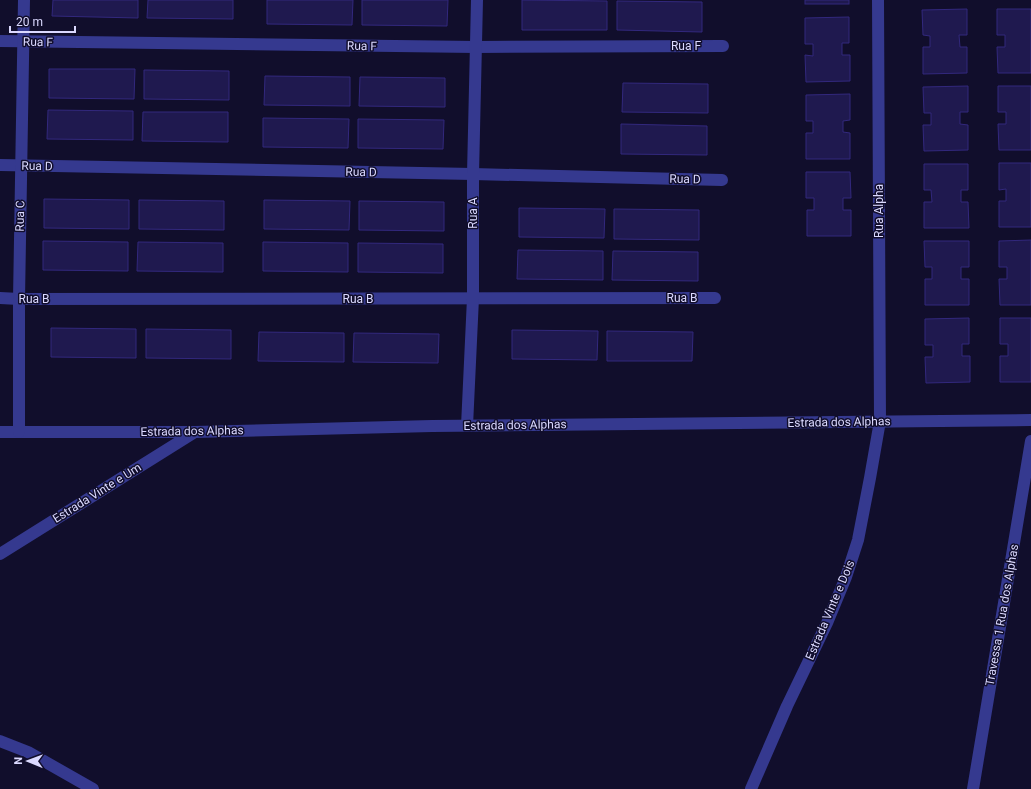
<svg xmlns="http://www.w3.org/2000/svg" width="1031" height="789" viewBox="0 0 1031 789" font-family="Roboto,sans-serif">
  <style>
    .building { fill: #1f194f; stroke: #32287d }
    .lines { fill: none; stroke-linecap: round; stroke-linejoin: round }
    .minor { stroke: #35398f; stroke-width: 12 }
    .labels { text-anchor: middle; stroke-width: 3; stroke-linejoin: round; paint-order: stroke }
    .street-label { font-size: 12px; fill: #dbd9ff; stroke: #110e2c }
  </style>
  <rect width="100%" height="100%" fill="#110e2c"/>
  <g class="building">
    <path d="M 53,0 L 138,0 L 138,18 L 52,16 Z"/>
    <path d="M 148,0 L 233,0 L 233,19 L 147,18 Z"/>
    <path d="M 267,0 L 353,0 L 352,25 L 267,24 Z"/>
    <path d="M 362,0 L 448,0 L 447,26 L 362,25 Z"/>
    <path d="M 522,0 L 607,1 L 607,30 L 522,30 Z"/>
    <rect x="805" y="0" width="44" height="4"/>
    <path d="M 617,1 L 702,2 L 702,32 L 617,30 Z"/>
    <path d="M 967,9 L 967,35 L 959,35 L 960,47 L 967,47 L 967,73 L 923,74 L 923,47 L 930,47 L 930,36 L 923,35 L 922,10 Z"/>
    <path d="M 997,9 L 1031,9 L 1031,73 L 998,73 L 997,47 L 1005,47 L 1005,35 L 997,35 Z"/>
    <path d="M 849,17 L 849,43 L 842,43 L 842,55 L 850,55 L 850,81 L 806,82 L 805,55 L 813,56 L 813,44 L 805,44 L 805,18 Z"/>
    <path d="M 49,69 L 135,69 L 134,99 L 49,98 Z"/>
    <path d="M 144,70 L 229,71 L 229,100 L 144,99 Z"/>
    <path d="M 265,76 L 350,77 L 350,106 L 264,105 Z"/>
    <path d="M 360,77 L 445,78 L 445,107 L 359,106 Z"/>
    <path d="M 623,83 L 708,84 L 708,113 L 622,112 Z"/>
    <path d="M 968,86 L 968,112 L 960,112 L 960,124 L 968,125 L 968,150 L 924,151 L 923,125 L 931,125 L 931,113 L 924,113 L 923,87 Z"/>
    <path d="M 998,86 L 1031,86 L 1031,150 L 999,150 L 998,124 L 1006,124 L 1006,112 L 998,112 Z"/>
    <path d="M 850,94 L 850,120 L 843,121 L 843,132 L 850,133 L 850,159 L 806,159 L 806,133 L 813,133 L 813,121 L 806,121 L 806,95 Z"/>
    <path d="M 48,110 L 133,111 L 133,140 L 47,139 Z"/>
    <path d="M 143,112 L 228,112 L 228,142 L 142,141 Z"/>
    <path d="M 263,118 L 349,119 L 348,148 L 263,147 Z"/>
    <path d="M 358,119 L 444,120 L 443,149 L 358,148 Z"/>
    <path d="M 621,124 L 707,126 L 707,155 L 621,154 Z"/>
    <path d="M 999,163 L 1031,163 L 1031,227 L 999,227 L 999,201 L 1006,201 L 1006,189 L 999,190 Z"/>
    <path d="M 924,164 L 968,164 L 968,190 L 961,190 L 961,202 L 968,202 L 969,228 L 924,228 L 924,202 L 932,202 L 931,190 L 924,190 Z"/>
    <path d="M 806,172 L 850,172 L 851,198 L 843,198 L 843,210 L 851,210 L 851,236 L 807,236 L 807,210 L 814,210 L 814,198 L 806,198 Z"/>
    <path d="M 44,199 L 129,200 L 129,229 L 44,228 Z"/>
    <path d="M 139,200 L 224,201 L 224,230 L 139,229 Z"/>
    <path d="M 264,200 L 350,201 L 349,230 L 264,229 Z"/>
    <path d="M 359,201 L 444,202 L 444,231 L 359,230 Z"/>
    <path d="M 519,208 L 605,209 L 604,238 L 519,237 Z"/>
    <path d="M 614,209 L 699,210 L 699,240 L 614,239 Z"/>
    <path d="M 1031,240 L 1031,305 L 1000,305 L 999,279 L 1007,279 L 1007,267 L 999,267 L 999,241 Z"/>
    <path d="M 43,241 L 128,242 L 128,271 L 43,270 Z"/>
    <path d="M 924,241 L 969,241 L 969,267 L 961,267 L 961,279 L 969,279 L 969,305 L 925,305 L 925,279 L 932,279 L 932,267 L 925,267 Z"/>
    <path d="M 138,242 L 223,243 L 223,272 L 137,271 Z"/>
    <path d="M 263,242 L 348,243 L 348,272 L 263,271 Z"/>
    <path d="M 358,243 L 443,244 L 443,273 L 358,272 Z"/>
    <path d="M 518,250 L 603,251 L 603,280 L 517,279 Z"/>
    <path d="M 613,251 L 698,252 L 698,281 L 612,280 Z"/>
    <path d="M 969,318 L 969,344 L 962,344 L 962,356 L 970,356 L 970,382 L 926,383 L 925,357 L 933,357 L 933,345 L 925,345 L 925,319 Z"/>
    <path d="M 1000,318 L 1031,318 L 1031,382 L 1000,382 L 1000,356 L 1008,356 L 1008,344 L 1000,344 Z"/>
    <path d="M 51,328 L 136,329 L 136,358 L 51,357 Z"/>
    <path d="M 146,329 L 231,330 L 231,359 L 146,358 Z"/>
    <path d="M 512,330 L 598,331 L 597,360 L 512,359 Z"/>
    <path d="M 607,331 L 693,332 L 692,361 L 607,361 Z"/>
    <path d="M 259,332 L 344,333 L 344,362 L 258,361 Z"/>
    <path d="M 354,333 L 439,334 L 438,363 L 353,362 Z"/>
  </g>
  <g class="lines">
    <g class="minor">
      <path d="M 0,41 L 476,47 L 723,46"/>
      <path d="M 0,165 L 473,174 L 722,180"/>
      <path d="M 0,298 L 19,299 L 715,298"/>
      <path d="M 467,426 L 473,298 L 473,174 L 477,0"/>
      <path d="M 0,432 L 195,432 L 432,426 L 1031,420"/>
      <path d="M 19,432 L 19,299 L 24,0"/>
      <path d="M 0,554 L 195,432"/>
      <path d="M 0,741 L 28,752 L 93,789"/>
      <path d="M 751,789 L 787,706 L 827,623 L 846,577 L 858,540 L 870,478 L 880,421 L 878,0"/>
      <path d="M 973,789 L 1031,441"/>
    </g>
  </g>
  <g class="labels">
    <g class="street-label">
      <text transform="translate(38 42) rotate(1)" y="4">Rua F</text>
      <text transform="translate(362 46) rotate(1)" y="4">Rua F</text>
      <text x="686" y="50">Rua F</text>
      <text transform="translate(37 166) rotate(1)" y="4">Rua D</text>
      <text transform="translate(361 172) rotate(1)" y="4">Rua D</text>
      <text transform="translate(685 179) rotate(1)" y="4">Rua D</text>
      <text transform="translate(879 211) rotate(-90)" y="4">Rua Alpha</text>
      <text transform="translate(473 213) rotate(-90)" y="4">Rua A</text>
      <text transform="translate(20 216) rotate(-89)" y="4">Rua C</text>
      <text x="682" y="302">Rua B</text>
      <text x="34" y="303">Rua B</text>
      <text x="358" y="303">Rua B</text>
      <text transform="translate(839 422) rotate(-1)" y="4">Estrada dos Alphas</text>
      <text transform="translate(515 425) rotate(-1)" y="4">Estrada dos Alphas</text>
      <text transform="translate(192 431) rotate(-1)" y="4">Estrada dos Alphas</text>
      <text transform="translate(97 493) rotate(-32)" y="4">Estrada Vinte e Um</text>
      <text transform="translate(830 610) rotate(-67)" y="4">Estrada Vinte e Dois</text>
      <text transform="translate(1002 615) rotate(-80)" y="4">Travessa 1 Rua dos Alphas</text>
    </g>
  </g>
  <g transform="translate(28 761) rotate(271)" stroke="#110e2c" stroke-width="3" paint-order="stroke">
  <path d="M0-3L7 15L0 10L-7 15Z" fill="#dbd9ff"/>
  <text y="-6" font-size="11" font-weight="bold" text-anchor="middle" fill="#dbd9ff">N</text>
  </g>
  <path d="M10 26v6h65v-6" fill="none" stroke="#dbd9ff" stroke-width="2"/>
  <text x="16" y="26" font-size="12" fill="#dbd9ff" stroke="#110e2c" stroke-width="3" paint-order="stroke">20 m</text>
</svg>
